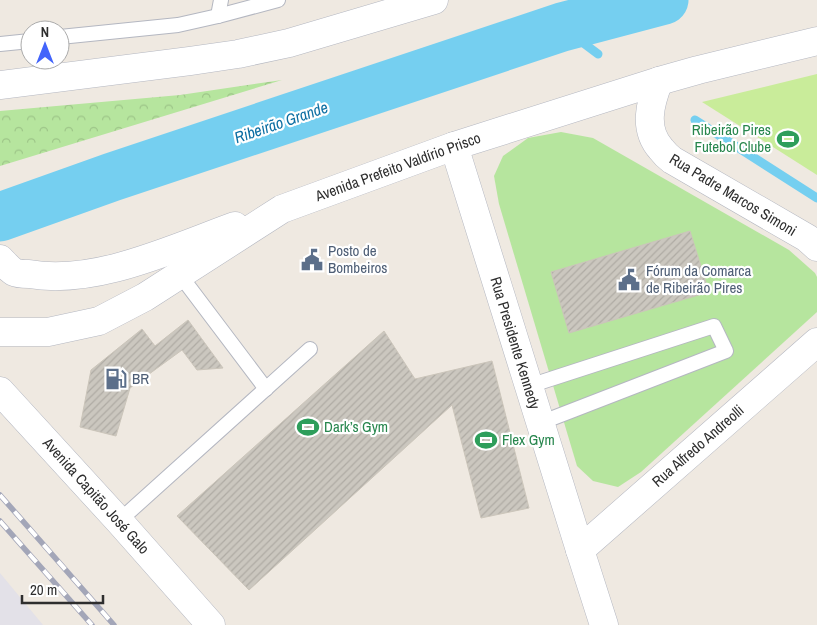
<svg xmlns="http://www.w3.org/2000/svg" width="817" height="625" viewBox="0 0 817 625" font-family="'Archivo Narrow',sans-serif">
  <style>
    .industrial { fill: #e3e1e8 }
    .grass { fill: #b6e59e }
    .park { fill: url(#park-crowns) }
    .pitch { fill: #c9ec9a }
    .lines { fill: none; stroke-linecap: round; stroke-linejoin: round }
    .stream { stroke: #75cff0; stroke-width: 9 }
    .river { stroke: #75cff0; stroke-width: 49 }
    .building { fill: url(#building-hatch); stroke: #cbc5ba }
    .service-casing { stroke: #b4b7c1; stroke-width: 16 }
    .minor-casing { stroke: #b4b7c1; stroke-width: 29 }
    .secondary-casing { stroke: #b4b7c1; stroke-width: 29 }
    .service { stroke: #fff; stroke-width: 14 }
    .minor { stroke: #fff; stroke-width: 28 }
    .secondary { stroke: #fff; stroke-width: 28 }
    .rail-casing { stroke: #a3a6b8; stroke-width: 5.5 }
    .rail { stroke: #fff; stroke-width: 4; stroke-dasharray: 11; stroke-linecap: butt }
    .labels { text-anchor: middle; stroke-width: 4.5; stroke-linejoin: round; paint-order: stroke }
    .leisure-label { font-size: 15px; fill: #27864d; stroke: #fff; text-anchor: start }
    .street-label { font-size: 15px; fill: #2e2e2e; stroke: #fff }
    .service-label { font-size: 15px; fill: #4e5e75; stroke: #fff; text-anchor: start }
    .water-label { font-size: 16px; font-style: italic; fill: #0d6fa3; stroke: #fff }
  </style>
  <defs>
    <pattern id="park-crowns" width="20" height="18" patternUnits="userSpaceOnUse" patternTransform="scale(1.25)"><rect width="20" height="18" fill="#b6e59e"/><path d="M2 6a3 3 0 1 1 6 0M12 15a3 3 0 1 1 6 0" fill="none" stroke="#9dc588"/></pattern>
    <pattern id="building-hatch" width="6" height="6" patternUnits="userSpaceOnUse" patternTransform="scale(1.25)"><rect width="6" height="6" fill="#cbc7bf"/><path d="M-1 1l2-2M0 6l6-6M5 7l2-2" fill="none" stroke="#afaba4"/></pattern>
  </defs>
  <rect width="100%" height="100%" fill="#efe9e1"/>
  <path class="industrial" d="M 0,573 L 43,625 L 0,625 Z"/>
  <path class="grass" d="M 561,132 L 593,138 L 789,250 L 815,273 L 817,277 L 817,312 L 641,472 L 618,487 L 593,481 L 577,466 L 499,204 L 494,176 L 503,156 L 528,138 Z"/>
  <path class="park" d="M 282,80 L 0,166 L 0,111 L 180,95 Z"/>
  <path class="pitch" d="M 817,74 L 817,175 L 702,102 Z"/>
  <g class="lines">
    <g class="stream">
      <path d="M 562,27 L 598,54"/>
      <path d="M 695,120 L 817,198"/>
    </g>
    <path class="river" d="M 0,217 L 112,177 L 562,27 L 664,0"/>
  </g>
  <g class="building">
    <path d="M 690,231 L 709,292 L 569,333 L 551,272 Z"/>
    <path d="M 188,320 L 223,368 L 197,370 L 182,350 L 130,388 L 116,436 L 80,427 L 91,370 L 142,329 L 155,346 Z"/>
    <path d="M 384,331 L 415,379 L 492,361 L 529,508 L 481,518 L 452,405 L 249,590 L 177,516 Z"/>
  </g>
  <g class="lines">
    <g class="service-casing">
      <g id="service">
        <path d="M 218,16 L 221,0"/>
        <path d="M 60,37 L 178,25 L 218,16 L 278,0"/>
        <path d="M 0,44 L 30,41"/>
        <path d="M 180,275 L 266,389"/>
        <path d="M 529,386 L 714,326 L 726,351 L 540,423"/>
        <path d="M 119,521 L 310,349"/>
      </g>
    </g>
    <g class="minor-casing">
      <g id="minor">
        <path d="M 659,81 C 650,103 643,129 661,149 C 664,153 668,157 672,160 L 807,238 L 817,247"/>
        <path d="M 454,146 L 580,550 L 604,625"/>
        <path d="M 580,550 L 817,342"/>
      </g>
    </g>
    <g class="secondary-casing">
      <g id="secondary">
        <path d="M 0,85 L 190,61 L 238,54 L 289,43 L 434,0"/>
        <path d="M 0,259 C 4,263 9,269 14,272 C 18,274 25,274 29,274 C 95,286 174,248 235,226"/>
        <path d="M 0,332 L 48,332 L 99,321 L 145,297 L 282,209 L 454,146 L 659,81 L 698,70 L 817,41"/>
        <path d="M 0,391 L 119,521 L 211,625"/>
      </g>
    </g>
    <use href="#service" class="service"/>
    <use href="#minor" class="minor"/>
    <use href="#secondary" class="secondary"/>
    <g class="rail-casing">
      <g id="rail">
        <path d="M 0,495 L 114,625"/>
        <path d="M 0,521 L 92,625"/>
      </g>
    </g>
    <use href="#rail" class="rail"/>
  </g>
  <defs>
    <g id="stadium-bare" transform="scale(1.725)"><path d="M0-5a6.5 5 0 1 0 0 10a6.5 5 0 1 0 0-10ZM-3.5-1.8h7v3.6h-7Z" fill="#2e9e5b" stroke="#fff" stroke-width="2.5" paint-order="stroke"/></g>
    <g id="civic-bare" transform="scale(1.725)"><path d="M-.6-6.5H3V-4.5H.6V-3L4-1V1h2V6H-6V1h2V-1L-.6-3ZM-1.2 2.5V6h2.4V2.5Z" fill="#5c6f8a" stroke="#fff" stroke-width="2.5" paint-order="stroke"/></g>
    <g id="fuel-bare" transform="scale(1.725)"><path d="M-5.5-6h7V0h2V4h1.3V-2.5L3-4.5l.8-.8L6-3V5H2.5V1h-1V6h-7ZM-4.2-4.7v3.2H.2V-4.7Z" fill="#5c6f8a" stroke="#fff" stroke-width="2.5" paint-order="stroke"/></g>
  </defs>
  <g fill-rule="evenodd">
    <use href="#stadium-bare" x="788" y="139"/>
    <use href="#civic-bare" x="312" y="260"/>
    <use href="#civic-bare" x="629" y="280"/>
    <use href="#fuel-bare" x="116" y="379"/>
    <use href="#stadium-bare" x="308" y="427"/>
    <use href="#stadium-bare" x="486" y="440"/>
  </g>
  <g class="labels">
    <g class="leisure-label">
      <text x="771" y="135" text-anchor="end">Ribeirão Pires<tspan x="771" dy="17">Futebol Clube</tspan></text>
      <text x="324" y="432">Dark’s Gym</text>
      <text x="502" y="445">Flex Gym</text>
    </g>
    <g class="street-label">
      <text transform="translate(398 167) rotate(-20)" y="5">Avenida Prefeito Valdírio Prisco</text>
      <text transform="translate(733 195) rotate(31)" y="5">Rua Padre Marcos Simoni</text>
      <text transform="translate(515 343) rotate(73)" y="5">Rua Presidente Kennedy</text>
      <text transform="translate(698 446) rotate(-41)" y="5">Rua Alfredo Andreolli</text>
      <text transform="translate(96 496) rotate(48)" y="5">Avenida Capitão José Galo</text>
    </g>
    <g class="service-label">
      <text x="328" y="256">Posto de<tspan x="328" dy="17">Bombeiros</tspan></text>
      <text x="646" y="276">Fórum da Comarca<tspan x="646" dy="17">de Ribeirão Pires</tspan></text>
      <text x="132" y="384">BR</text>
    </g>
    <g class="water-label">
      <text transform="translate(281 122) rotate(-19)" y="6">Ribeirão Grande</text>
    </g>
  </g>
  <g transform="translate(45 45)"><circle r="24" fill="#ffffff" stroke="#ababab"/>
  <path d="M0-4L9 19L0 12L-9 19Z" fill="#4264fb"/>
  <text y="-8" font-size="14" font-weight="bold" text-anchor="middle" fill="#2e2e2e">N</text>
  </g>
  <path d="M22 595v8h81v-8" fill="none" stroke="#2e2e2e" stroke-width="2.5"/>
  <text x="30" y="595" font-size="15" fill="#2e2e2e" stroke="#ffffff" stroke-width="4" paint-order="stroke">20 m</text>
</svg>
